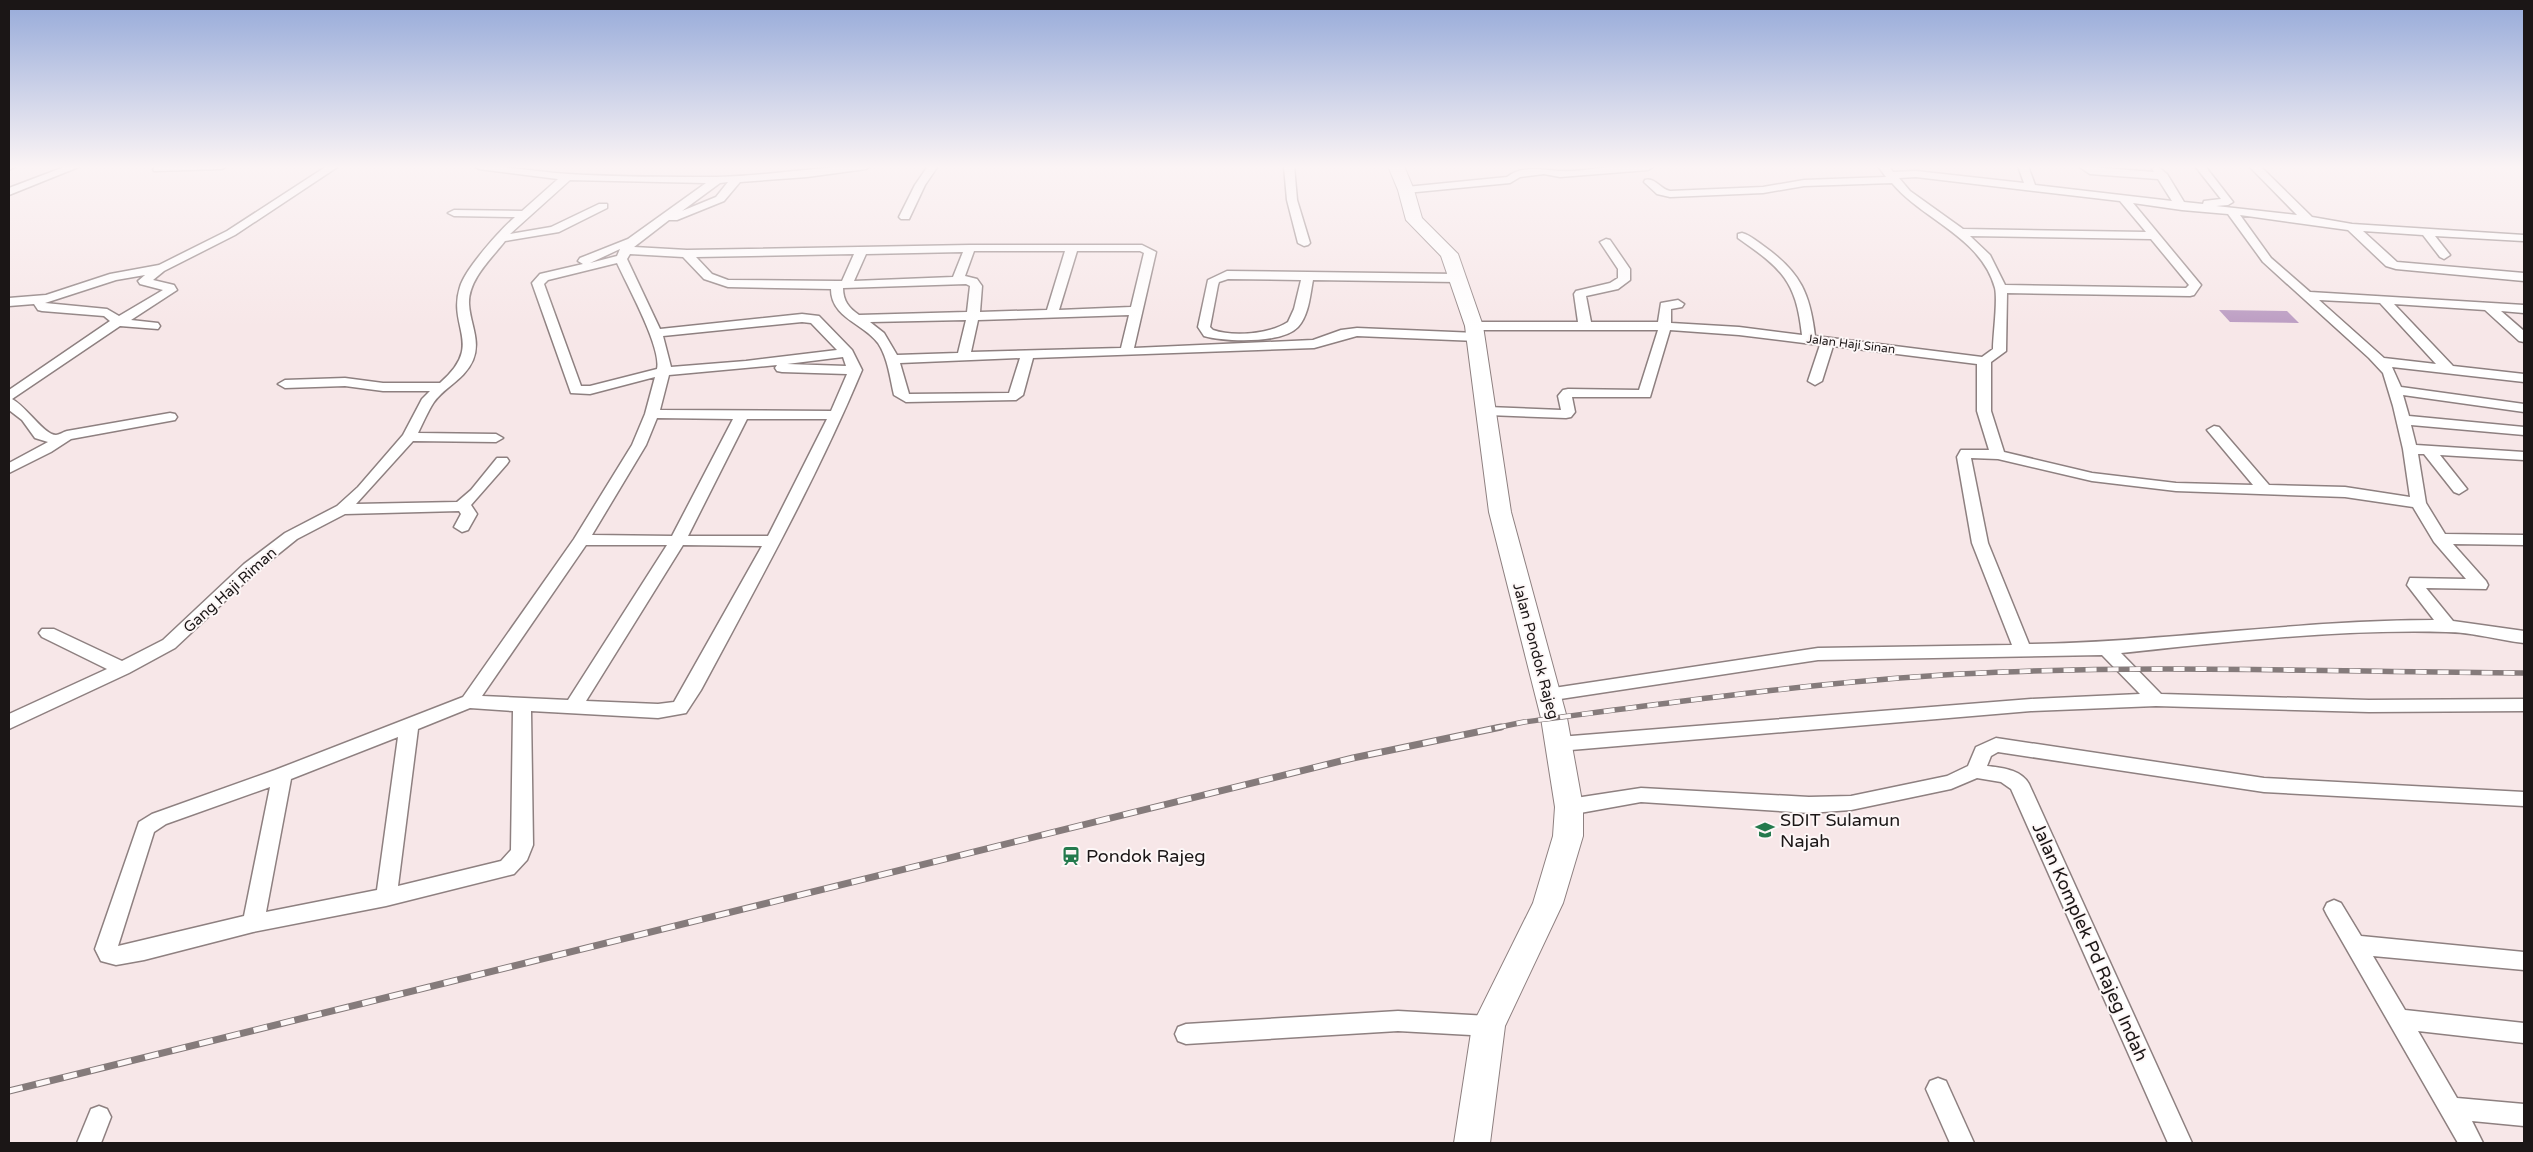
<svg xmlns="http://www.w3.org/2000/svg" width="2533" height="1152" viewBox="0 0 2533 1152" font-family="'Varela Round',sans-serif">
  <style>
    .water { fill: #bb9cc2 }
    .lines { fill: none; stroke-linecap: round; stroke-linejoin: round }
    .street-casing { stroke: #8e8080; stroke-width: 3 }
    .secondary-casing { stroke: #8e8080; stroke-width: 2 }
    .street { fill: #fff; fill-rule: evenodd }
    .secondary { fill: #fff; fill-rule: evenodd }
    .rail-far1-casing { stroke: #857b7b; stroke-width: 5.5 }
    .rail-casing { stroke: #857b7b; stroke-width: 7 }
    .rail-far1 { stroke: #fdf7f7; stroke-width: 4; stroke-dasharray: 11; stroke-linecap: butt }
    .rail { stroke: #fdf7f7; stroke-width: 5; stroke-dasharray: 14; stroke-linecap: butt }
    .labels { text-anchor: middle; stroke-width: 4; stroke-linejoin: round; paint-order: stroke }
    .far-street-label { font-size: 12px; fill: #1b1616; stroke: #fdf7f7 }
    .street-label { font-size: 15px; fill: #1b1616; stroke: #fdf7f7 }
    .near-poi-label { font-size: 18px; fill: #1b1616; stroke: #fdf7f7; text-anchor: start }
    .near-street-label { font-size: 18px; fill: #1b1616; stroke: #fdf7f7 }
  </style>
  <rect width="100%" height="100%" fill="#f7e7e8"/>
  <path class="water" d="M 2219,310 L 2287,311 L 2299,323 L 2230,322 Z"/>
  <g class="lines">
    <g class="street-casing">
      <g id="street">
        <path d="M 9,166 L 16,166 L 9,170 Z"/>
        <path d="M 67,166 L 81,166 L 9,195 L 9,188 Z"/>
        <path d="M 158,166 L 227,166 L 222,169 L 154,171 L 153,169 Z"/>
        <path d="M 327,166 L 339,166 L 235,235 L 164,271 L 153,280 L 174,285 L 177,290 L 131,320 L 158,323 L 160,326 L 158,329 L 120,326 L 12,399 C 27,407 44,435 56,435 C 59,435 63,432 67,431 L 170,413 L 175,414 L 177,417 L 175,420 L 71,439 L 51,452 L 9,473 L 9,463 L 48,442 L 35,438 L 22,420 L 9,410 L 9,390 L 110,321 L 104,316 L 42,311 L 38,310 L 34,304 L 9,306 L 9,298 L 46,295 L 110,274 L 159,265 L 227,231 ZM 145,275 L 138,281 L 140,284 L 163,290 L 119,316 L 107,309 L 45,303 L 116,280 Z"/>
        <path d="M 474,166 C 506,166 536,172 568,174 C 617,177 667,177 716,177 C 768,176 819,166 871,166 L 866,169 L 807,177 L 740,182 L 724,201 L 677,220 L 669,220 L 634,247 L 687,250 L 970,245 L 1142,245 L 1156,252 L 1134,348 L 1313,340 L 1341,330 L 1357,328 L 1477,333 L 1483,337 L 1477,341 L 1357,336 L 1314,348 L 1033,358 L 1023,395 L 1016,400 L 906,402 L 894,395 C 890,378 888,358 878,343 C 863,323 831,318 831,289 L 728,287 L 704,279 L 683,257 L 630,254 L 627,259 L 660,329 L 802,314 L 819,316 L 852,350 L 862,370 C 816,480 757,585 701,690 L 686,713 L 658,718 L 531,711 L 533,845 L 527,860 L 514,874 L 386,906 L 253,932 L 144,960 L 116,965 L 101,961 L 95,949 L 139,822 L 152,814 L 275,770 L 463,697 L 574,539 L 632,445 L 645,414 L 655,377 L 590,394 L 571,393 L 532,283 L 540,274 L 583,264 L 578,261 L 580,258 L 628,239 L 706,183 L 570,180 L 510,234 L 551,227 L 599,204 L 607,204 L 607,208 L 559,232 L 505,241 C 491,259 468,280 469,304 C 470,324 481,340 473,360 C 465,379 446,386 434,402 C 428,411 423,423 418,433 L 496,434 L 503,438 L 496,442 L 413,441 L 356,504 L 457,502 L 471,490 L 497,458 L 507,458 L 509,461 L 507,464 L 471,505 L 477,514 L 468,530 L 462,532 L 454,527 L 461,514 L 459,511 L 345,514 L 297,539 L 256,572 L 175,648 L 129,673 L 9,729 L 9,714 L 107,669 L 42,637 L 39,633 L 42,629 L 54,629 L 122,661 L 163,640 L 244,564 L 285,533 L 337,506 L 358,487 L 403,435 L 422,399 L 430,391 L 383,391 L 345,386 L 285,388 L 278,384 L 285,380 L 345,378 L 383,383 L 440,383 C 485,344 447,328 460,287 C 465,269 500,230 515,217 L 454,216 L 448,213 L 454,210 L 522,211 L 558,179 L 479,169 ZM 728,182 L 716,197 L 682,211 L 720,183 ZM 620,249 L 617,256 L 590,263 ZM 974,251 L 1065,251 L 1047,310 L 980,312 L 982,286 L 977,279 L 965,276 ZM 1077,251 L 1140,251 L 1144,253 L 1131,307 L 1059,310 ZM 963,252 L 953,277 L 854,281 L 866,254 ZM 854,254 L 842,281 L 837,281 L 728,280 L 712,274 L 696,257 ZM 617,263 C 627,285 662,348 657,369 L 590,386 L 581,386 L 544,284 L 548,280 ZM 966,284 L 970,286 L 967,312 L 859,315 C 849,308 843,301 843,288 ZM 1129,315 L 1121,348 L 971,352 L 978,320 ZM 966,320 L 958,353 L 897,355 L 884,333 L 870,322 ZM 802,322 L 811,323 L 837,350 L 746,361 L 671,367 L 663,336 ZM 843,357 L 846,366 L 787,364 ZM 1020,358 L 1009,393 L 909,394 L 900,363 ZM 777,365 L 775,368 L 777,371 L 782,372 L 847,374 L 831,411 L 660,410 L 669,375 ZM 657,418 L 733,419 L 672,536 L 592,535 L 646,445 ZM 747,419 L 827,419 L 768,536 L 688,536 ZM 586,545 L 667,545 L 568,700 L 482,696 ZM 683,545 L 762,546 L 674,702 L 658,704 L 586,701 ZM 470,708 L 513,711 L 511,850 L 501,861 L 398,886 L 418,729 ZM 398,737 L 377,890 L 266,912 L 291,779 ZM 270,787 L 244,916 L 118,946 L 154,832 L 166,824 Z"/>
        <path d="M 928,166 L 938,166 L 925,185 L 909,219 L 901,219 L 899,217 L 915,185 Z"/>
        <path d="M 1284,166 L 1294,166 L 1297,200 L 1310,243 L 1308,245 L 1304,246 L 1298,243 L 1287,200 Z"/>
        <path d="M 1622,166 L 1653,167 L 1648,170 L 1560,177 L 1544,174 L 1520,177 L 1510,183 L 1406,193 L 1401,190 L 1406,187 L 1507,177 C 1522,165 1542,170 1560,171 C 1580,172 1602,167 1622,166 Z"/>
        <path d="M 1878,166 L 1889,166 L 1893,172 L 1916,171 L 2024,183 L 2018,166 L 2028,166 L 2035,185 L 2172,201 L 2158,179 L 2090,174 L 2078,166 L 2154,172 L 2152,169 L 2157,166 L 2167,174 L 2184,202 L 2203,204 L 2204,201 L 2221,199 L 2195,166 L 2205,166 L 2233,202 L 2228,205 L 2216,206 L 2297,215 L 2249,166 L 2260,166 L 2312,217 L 2352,224 L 2524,235 L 2523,241 L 2435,236 L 2450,255 L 2444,259 L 2440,257 L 2423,235 L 2363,231 L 2397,262 L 2524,273 L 2524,281 L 2396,269 L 2386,266 L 2348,230 L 2240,215 L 2271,258 L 2310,292 L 2524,305 L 2524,313 L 2501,311 L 2524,331 L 2524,342 L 2519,341 L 2485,310 L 2394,304 L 2453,366 L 2524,374 L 2524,382 L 2392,367 L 2401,387 L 2524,404 L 2524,412 L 2403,395 L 2409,416 L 2524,427 L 2524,435 L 2411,425 L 2416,445 L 2524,452 L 2524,460 L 2440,455 L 2467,489 L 2459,494 L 2454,492 L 2424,454 L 2418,454 L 2426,503 L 2445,534 L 2524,535 L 2524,545 L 2453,544 L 2486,581 L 2488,585 L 2486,589 L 2426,588 L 2453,621 L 2524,631 L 2524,643 C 2498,640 2472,632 2446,632 C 2337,629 2228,642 2121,653 L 2161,694 L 2369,700 L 2524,699 L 2524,711 L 2369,712 L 2156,706 L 2031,711 L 1559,751 L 1552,749 L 1550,744 L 1552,739 L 1559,737 L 2031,699 L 2140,694 L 2102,655 L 1818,660 L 1547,701 L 1541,699 L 1538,695 L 1541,691 L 1547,689 L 1818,648 L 2012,645 L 1972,543 L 1957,457 L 1961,450 L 1989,450 L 1977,411 L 1977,364 L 1833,346 L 1822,381 L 1815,385 L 1808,381 L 1820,345 L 1739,335 L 1670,330 L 1650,397 L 1572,397 L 1575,412 L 1571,417 L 1566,418 L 1488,415 L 1481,411 L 1488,407 L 1561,410 L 1558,396 L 1563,390 L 1568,389 L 1639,390 L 1658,330 L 1474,330 L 1468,326 L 1474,322 L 1578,322 L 1574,294 L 1576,291 L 1610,283 L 1618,278 L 1618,269 L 1600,242 L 1606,239 L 1610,240 L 1630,269 L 1630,280 L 1618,289 L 1586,296 L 1591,322 L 1658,322 L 1661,303 L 1678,300 L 1684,304 L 1682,307 L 1671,309 L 1671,323 L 1739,327 L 1802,335 C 1796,280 1782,269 1738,238 L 1738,234 L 1742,233 C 1750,235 1758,242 1765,247 C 1801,273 1810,294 1815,336 L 1982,357 L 1993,349 C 1993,334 1998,301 1995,288 C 1981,237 1923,220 1892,183 L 1804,186 L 1763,193 L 1670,197 L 1657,194 L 1644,182 L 1645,180 C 1655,177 1660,189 1670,191 L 1763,187 L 1804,180 L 1886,177 ZM 1916,177 L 2120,201 L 2146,232 L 1963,229 L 1910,191 L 1899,178 ZM 2133,203 L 2182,210 L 2228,214 L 2263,262 L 2369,358 L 2383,373 L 2393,406 L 2403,449 L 2410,497 L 2345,487 L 2269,485 L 2219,427 L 2214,426 L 2207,430 L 2253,485 L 2176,483 L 2092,473 L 2004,452 L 1991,411 L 1991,362 L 2006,351 L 2007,293 L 2190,296 L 2194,295 L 2201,285 ZM 1970,236 L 2151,239 L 2189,285 L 2186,288 L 2005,285 L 1990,255 ZM 2319,300 L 2380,303 L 2436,364 L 2384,358 ZM 1971,458 L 1998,459 L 2092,481 L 2176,491 L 2345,497 L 2413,507 L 2434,542 L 2466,579 L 2410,578 L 2407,585 L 2434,620 C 2299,620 2165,642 2029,644 L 1988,543 Z"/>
        <path d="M 1227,271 L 1458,274 L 1464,278 L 1458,282 L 1313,280 C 1310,295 1309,315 1298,327 C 1282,344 1225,342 1204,336 L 1198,327 L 1208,280 ZM 1228,279 L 1301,280 L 1294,309 L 1288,322 C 1270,334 1233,337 1213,330 L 1210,327 L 1218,285 L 1219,282 Z"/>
        <path d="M 1996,738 L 2264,778 L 2524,792 L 2524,806 L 2264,792 L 1998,752 L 1991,756 L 1987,766 C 2001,768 2021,769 2029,784 L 2192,1143 L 2168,1143 L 2011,789 L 2001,782 L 1977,778 L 1951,789 L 1851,810 L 1809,813 L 1641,802 L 1569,815 L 1562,812 L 1559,807 L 1562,802 L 1569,799 L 1641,788 L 1809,797 L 1851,796 L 1947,776 L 1968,766 L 1976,747 Z"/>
        <path d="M 2334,900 L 2341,903 L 2361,936 L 2524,952 L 2524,970 L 2373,956 L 2405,1010 L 2524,1023 L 2524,1043 L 2418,1031 L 2457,1098 L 2524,1104 L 2524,1126 L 2472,1121 L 2483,1143 L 2458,1143 L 2327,915 L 2324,909 L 2327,903 Z"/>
        <path d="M 1398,1011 L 1489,1016 L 1497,1019 L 1500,1026 L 1497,1033 L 1489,1036 L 1398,1031 L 1186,1044 L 1178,1041 L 1175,1034 L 1178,1027 L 1186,1024 Z"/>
        <path d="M 1938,1078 L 1946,1081 L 1974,1143 L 1950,1143 L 1926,1089 L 1930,1081 Z"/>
        <path d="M 99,1106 L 107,1109 L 111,1117 L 101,1143 L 77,1143 L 91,1109 Z"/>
      </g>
    </g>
    <g class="secondary-casing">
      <path id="secondary" d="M 1388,166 L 1404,166 L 1414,190 L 1422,218 L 1458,254 L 1483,326 L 1511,512 L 1567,718 L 1583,807 L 1583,836 L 1563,903 L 1505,1026 L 1490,1143 L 1454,1143 L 1472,1026 L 1533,903 L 1553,836 L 1555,807 L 1541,718 L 1489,512 L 1465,326 L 1441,256 L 1406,220 L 1398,190 Z"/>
    </g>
    <use href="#street" class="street"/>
    <use href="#secondary" class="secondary"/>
    <g class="rail-far1-casing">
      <path id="rail-far1" d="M 1495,728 L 1524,722 C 1669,703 1814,682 1960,674 C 2147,664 2336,672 2524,673"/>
    </g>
    <g class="rail-casing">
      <path id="rail" d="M 9,1091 L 1353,758 L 1501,727"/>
    </g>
    <use href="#rail-far1" class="rail-far1"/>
    <use href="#rail" class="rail"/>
  </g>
  <linearGradient id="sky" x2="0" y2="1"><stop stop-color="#96aad9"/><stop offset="0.51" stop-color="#fbf4f5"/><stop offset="1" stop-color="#fbf4f5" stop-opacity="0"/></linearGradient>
  <rect width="2533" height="327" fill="url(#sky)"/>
  <defs>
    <g id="school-bare" transform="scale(1.5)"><path d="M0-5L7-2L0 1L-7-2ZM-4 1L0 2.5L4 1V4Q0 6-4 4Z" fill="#247a4d" stroke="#fdf7f7" stroke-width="2.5" paint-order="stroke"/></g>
    <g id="station-bare" transform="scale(1.5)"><path d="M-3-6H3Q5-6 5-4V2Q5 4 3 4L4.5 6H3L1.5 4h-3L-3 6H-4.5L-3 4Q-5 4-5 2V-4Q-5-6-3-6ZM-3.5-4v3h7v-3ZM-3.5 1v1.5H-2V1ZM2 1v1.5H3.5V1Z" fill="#247a4d" stroke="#fdf7f7" stroke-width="2.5" paint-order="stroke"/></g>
  </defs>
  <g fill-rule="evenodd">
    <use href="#school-bare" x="1765" y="830"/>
    <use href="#station-bare" x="1071" y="856"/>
  </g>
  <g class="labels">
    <g class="far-street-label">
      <text transform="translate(1851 344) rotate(7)" y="4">Jalan Haji Sinan</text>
    </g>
    <g class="street-label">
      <text transform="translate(230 590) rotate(-42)" y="5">Gang Haji Riman</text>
      <text transform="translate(1536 651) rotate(75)" y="5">Jalan Pondok Rajeg</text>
    </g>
    <g class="near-poi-label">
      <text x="1780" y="826">SDIT Sulamun<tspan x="1780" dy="21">Najah</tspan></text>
      <text x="1086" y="862">Pondok Rajeg</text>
    </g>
    <g class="near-street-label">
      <text transform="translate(2090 942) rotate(66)" y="6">Jalan Komplek Pd Rajeg Indah</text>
    </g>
  </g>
  <rect width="2533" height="1152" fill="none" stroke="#1b1616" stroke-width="20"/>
</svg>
